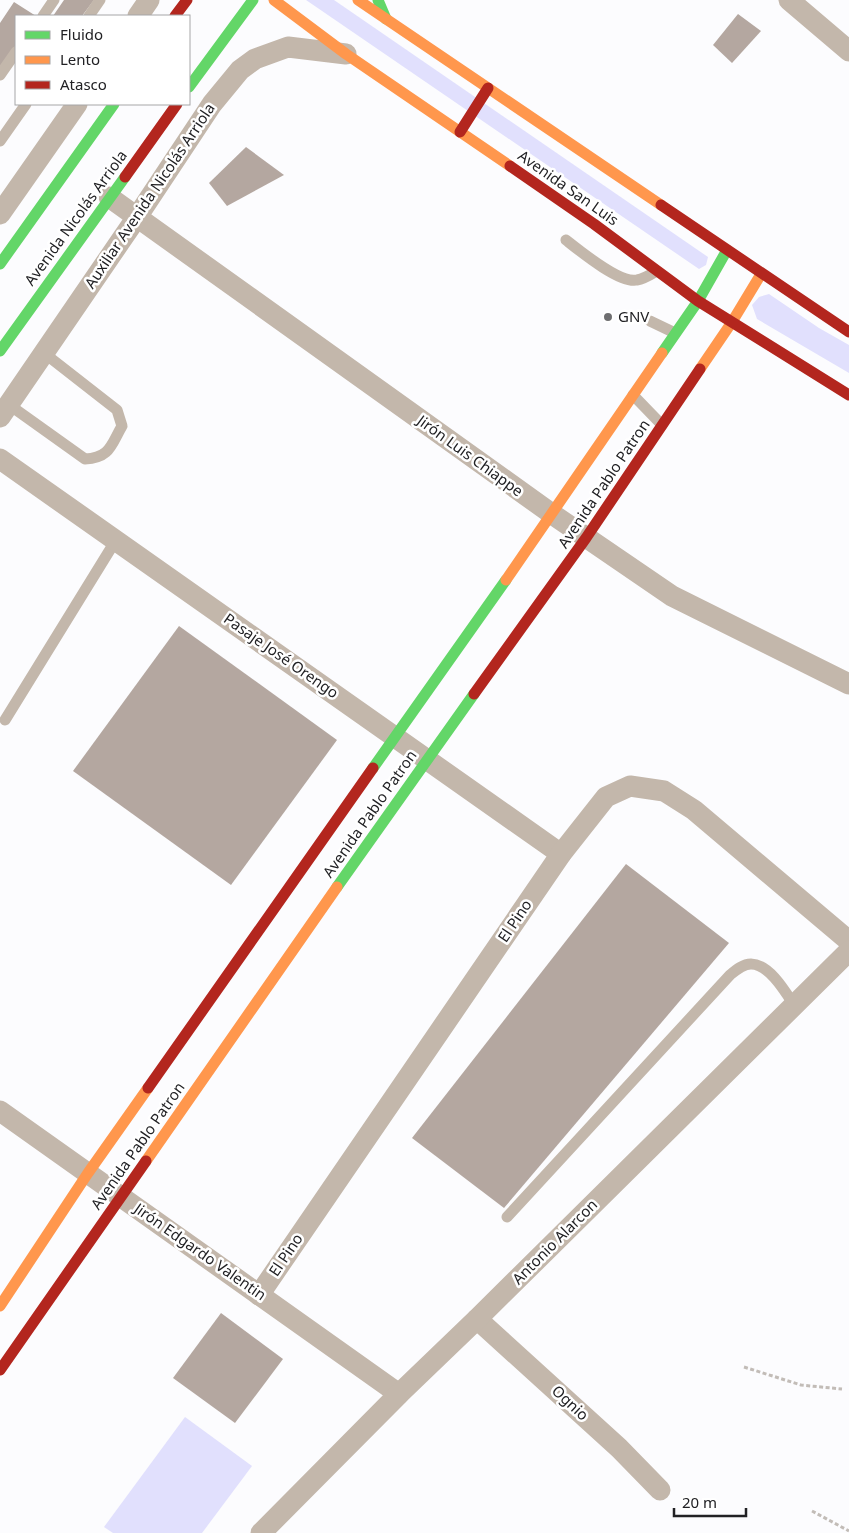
<svg xmlns="http://www.w3.org/2000/svg" width="849" height="1533" viewBox="0 0 849 1533" font-family="'Noto Sans',sans-serif">
  <style>
    .green { fill: #e1e0fd }
    .building { fill: #b4a7a0 }
    .lines { fill: none; stroke-linecap: round; stroke-linejoin: round }
    .path { stroke: #c2bcb7; stroke-width: 3; stroke-dasharray: 4 2.5; stroke-linecap: butt }
    .lane { stroke: #c3b7ab; stroke-width: 11 }
    .street { stroke: #c3b7ab; stroke-width: 21 }
    .fast { stroke: #63d668; stroke-width: 11 }
    .slow { stroke: #ff974d; stroke-width: 11 }
    .jam { stroke: #b3261e; stroke-width: 11 }
    .poi-dot { fill: #6e6e70; stroke: #fff; stroke-width: 2 }
    .labels { text-anchor: middle; stroke-width: 5; stroke-linejoin: round; paint-order: stroke }
    .street-label { font-size: 15px; fill: #212124; stroke: #fff }
    .poi-label { font-size: 15px; fill: #212124; stroke: #fff; text-anchor: start }
  </style>
  <rect width="100%" height="100%" fill="#fcfcfe"/>
  <g class="green">
    <path d="M 306,0 L 334,0 L 708,257 L 706,265 L 699,269 Z"/>
    <path d="M 769,294 L 819,328 L 849,345 L 849,373 L 757,319 L 752,305 L 759,297 Z"/>
    <path d="M 185,1417 L 252,1466 L 202,1533 L 113,1533 L 104,1527 Z"/>
  </g>
  <g class="building">
    <path d="M 64,0 L 94,0 L 82,16 L 53,16 Z"/>
    <path d="M 14,2 L 36,16 L 16,16 L 16,45 L 0,69 L 0,23 Z"/>
    <path d="M 738,14 L 761,31 L 732,63 L 713,45 Z"/>
    <path d="M 246,147 L 284,175 L 227,206 L 209,183 Z"/>
    <path d="M 179,626 L 337,740 L 231,885 L 73,771 Z"/>
    <path d="M 626,864 L 729,943 L 504,1208 L 412,1138 Z"/>
    <path d="M 221,1313 L 283,1359 L 235,1423 L 173,1378 Z"/>
  </g>
  <g class="lines">
    <g class="path">
      <path d="M 744,1367 L 801,1385 L 842,1389"/>
      <path d="M 812,1511 L 849,1531"/>
    </g>
    <g class="lane">
      <path d="M 43,16 L 54,0"/>
      <path d="M 89,16 L 100,0"/>
      <path d="M 0,75 L 16,52"/>
      <path d="M 0,141 L 26,104"/>
      <path d="M 566,240 C 580,251 620,284 637,280 C 643,279 650,275 655,272"/>
      <path d="M 650,321 L 675,333"/>
      <path d="M 633,395 L 662,425"/>
      <path d="M 8,404 L 85,459 C 110,458 111,445 122,426 L 117,410 L 44,353"/>
      <path d="M 5,720 L 116,540"/>
      <path d="M 507,1217 L 730,975 C 736,970 743,964 751,964 C 769,964 785,991 794,1005"/>
    </g>
    <g class="street">
      <path d="M 789,0 L 849,51"/>
      <path d="M 138,16 L 149,0"/>
      <path d="M 109,197 L 552,514 L 672,596 L 849,684"/>
      <path d="M 0,214 L 77,104"/>
      <path d="M 0,417 L 137,217 L 212,104 L 240,70 L 255,59 L 288,47 L 346,54"/>
      <path d="M 0,459 L 561,854"/>
      <path d="M 0,1111 L 399,1394"/>
      <path d="M 259,1295 L 561,854 L 606,797 L 630,786 L 664,791 L 694,810 L 849,941"/>
      <path d="M 477,1319 L 619,1448 L 660,1490"/>
      <path d="M 261,1533 L 399,1394 L 477,1319 L 849,951"/>
    </g>
    <g class="fast">
      <path d="M 378,0 L 386,19"/>
      <path d="M 189,87 L 253,0"/>
      <path d="M 0,264 L 114,104"/>
      <path d="M 0,351 L 125,177"/>
      <path d="M 662,353 L 698,301 L 727,250"/>
      <path d="M 373,768 L 506,580"/>
      <path d="M 337,887 L 474,694"/>
    </g>
    <g class="slow">
      <path d="M 274,0 L 346,54 L 510,166"/>
      <path d="M 358,0 L 661,205"/>
      <path d="M 700,369 L 732,322 L 761,274"/>
      <path d="M 506,580 L 662,353"/>
      <path d="M 146,1161 L 337,887"/>
      <path d="M 0,1306 L 88,1173 L 148,1088"/>
    </g>
    <g class="jam">
      <path d="M 175,16 L 187,0"/>
      <path d="M 460,132 L 488,88"/>
      <path d="M 510,166 L 594,224 L 698,301 L 849,395"/>
      <path d="M 125,177 L 177,104"/>
      <path d="M 661,205 L 849,332"/>
      <path d="M 474,694 L 586,538 L 700,369"/>
      <path d="M 148,1088 L 373,768"/>
      <path d="M 0,1370 L 146,1161"/>
    </g>
  </g>
  <circle class="poi-dot" cx="608" cy="317" r="5"/>
  <g class="labels">
    <g class="street-label">
      <text transform="translate(568 188) rotate(35)" y="5">Avenida San Luis</text>
      <text transform="translate(150 196) rotate(-56)" y="5">Auxiliar Avenida Nicolás Arriola</text>
      <text transform="translate(76 218) rotate(-54)" y="5">Avenida Nicolás Arriola</text>
      <text transform="translate(470 456) rotate(36)" y="5">Jirón Luis Chiappe</text>
      <text transform="translate(604 484) rotate(-56)" y="5">Avenida Pablo Patron</text>
      <text transform="translate(281 656) rotate(35)" y="5">Pasaje José Orengo</text>
      <text transform="translate(370 814) rotate(-55)" y="5">Avenida Pablo Patron</text>
      <text transform="translate(515 921) rotate(-56)" y="5">El Pino</text>
      <text transform="translate(138 1146) rotate(-55)" y="5">Avenida Pablo Patron</text>
      <text transform="translate(555 1242) rotate(-45)" y="5">Antonio Alarcon</text>
      <text transform="translate(200 1252) rotate(35)" y="5">Jirón Edgardo Valentin</text>
      <text transform="translate(286 1255) rotate(-56)" y="5">El Pino</text>
      <text transform="translate(570 1403) rotate(43)" y="5">Ognio</text>
    </g>
    <g class="poi-label">
      <text x="618" y="322">GNV</text>
    </g>
  </g>
  <rect x="15" y="15" width="175" height="90" fill="#ffffff" stroke="#a6a6a7"/>
  <rect x="25" y="31" width="25" height="8" fill="#63d668" stroke="#a6a6a7"/>
  <text x="60" y="40" font-size="15" fill="#212124">Fluido</text>
  <rect x="25" y="56" width="25" height="8" fill="#ff974d" stroke="#a6a6a7"/>
  <text x="60" y="65" font-size="15" fill="#212124">Lento</text>
  <rect x="25" y="81" width="25" height="8" fill="#b3261e" stroke="#a6a6a7"/>
  <text x="60" y="90" font-size="15" fill="#212124">Atasco</text>
  <path d="M674 1508v8h72v-8" fill="none" stroke="#212124" stroke-width="2.5"/>
  <text x="682" y="1508" font-size="15" fill="#212124" stroke="#ffffff" stroke-width="4" paint-order="stroke">20 m</text>
</svg>
